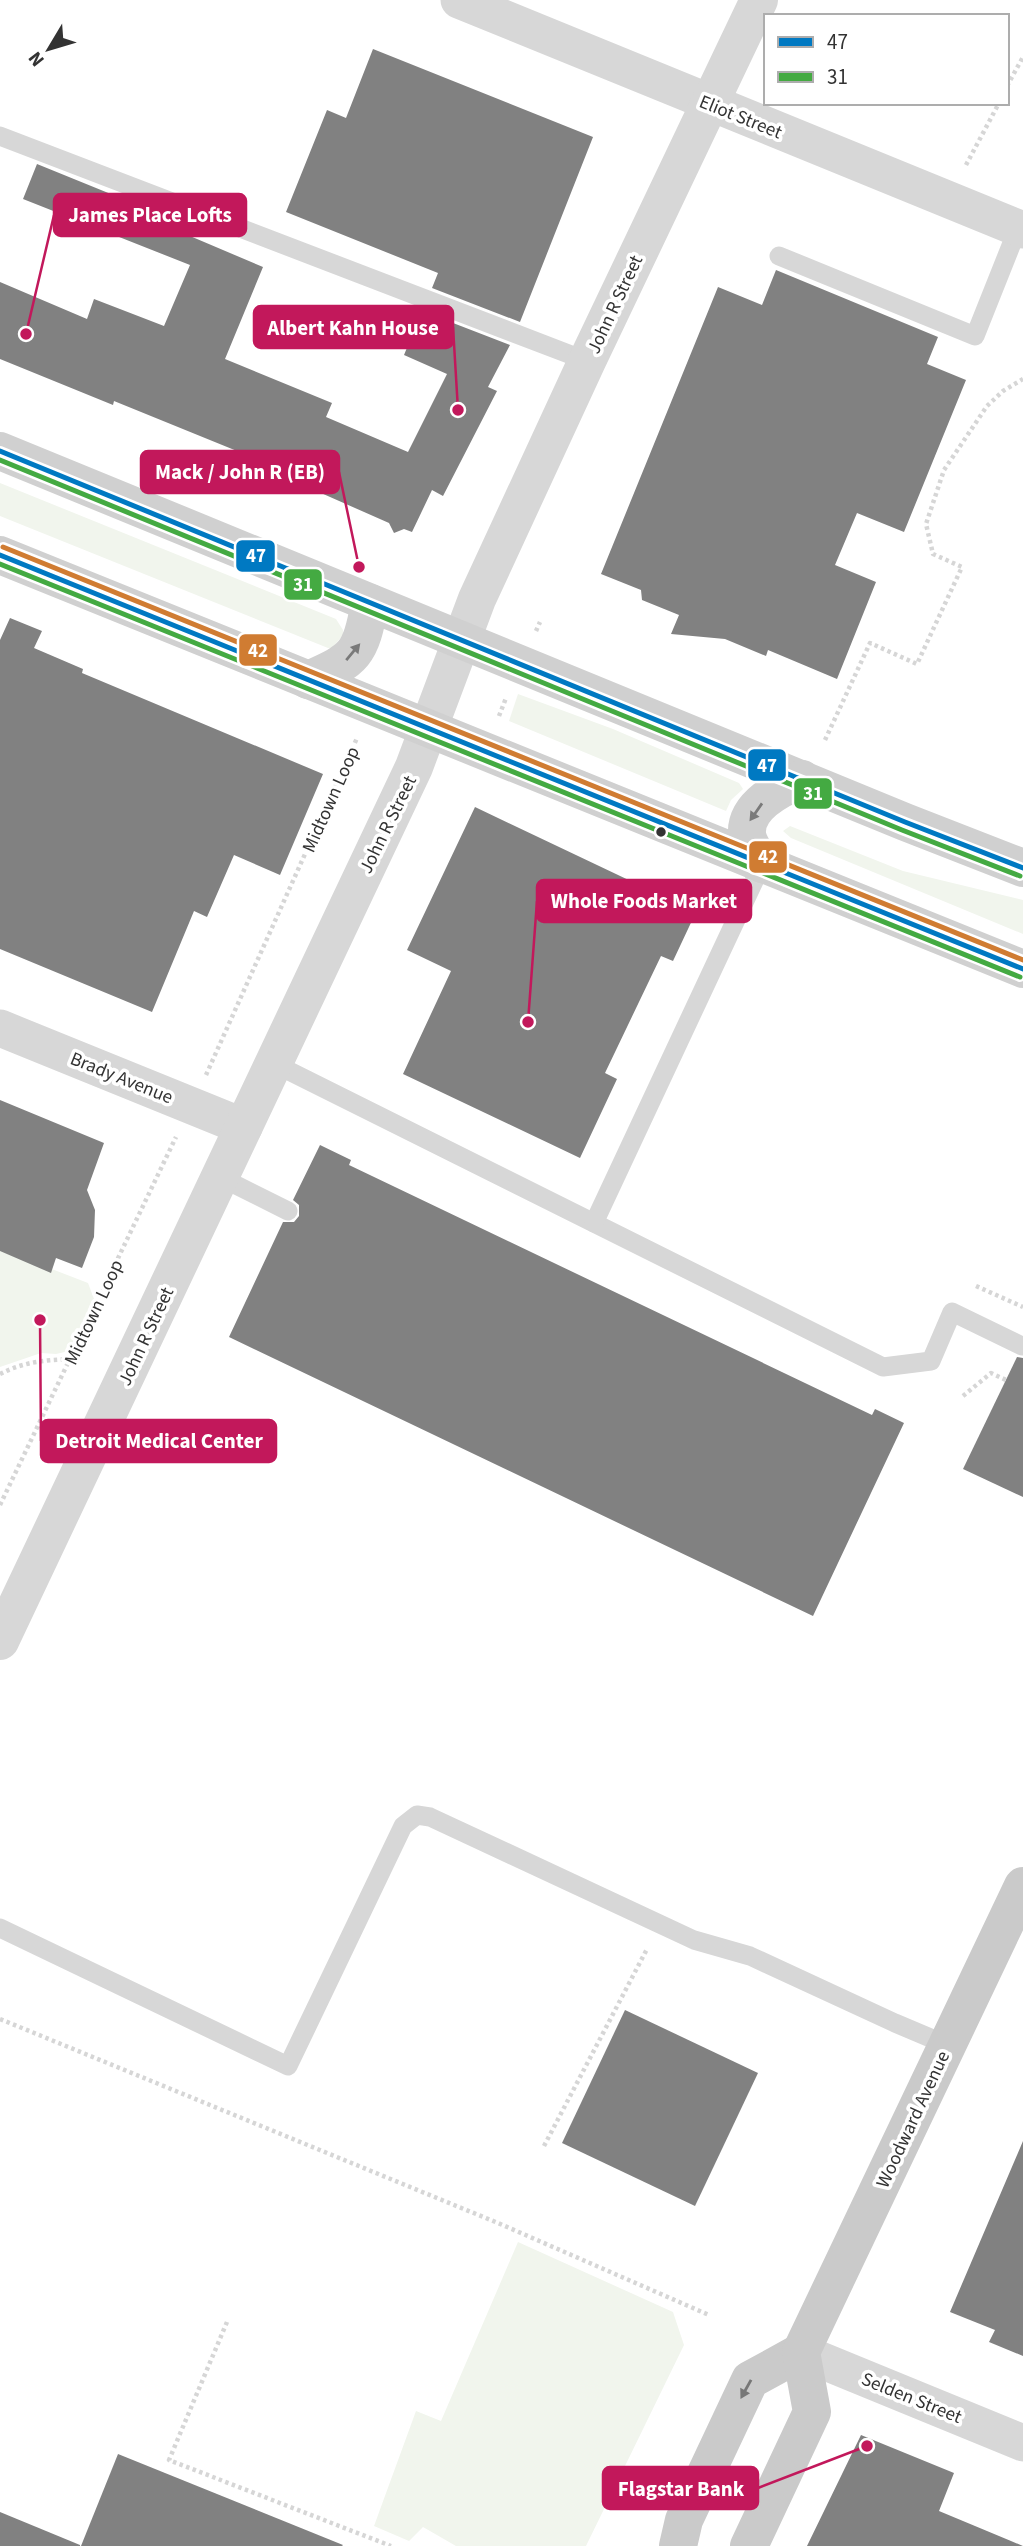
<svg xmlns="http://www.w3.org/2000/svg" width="1023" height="2546" viewBox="0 0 1023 2546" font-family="'Source Sans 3',sans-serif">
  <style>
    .green { fill: #f1f5ed }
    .building { fill: #818181 }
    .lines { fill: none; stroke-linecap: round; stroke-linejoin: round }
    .path { stroke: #d6d6d6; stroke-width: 4.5; stroke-dasharray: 3.5 3.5; stroke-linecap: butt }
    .service { stroke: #d7d7d7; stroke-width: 19 }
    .minor { stroke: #d7d7d7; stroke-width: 37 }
    .tertiary { stroke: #d7d7d7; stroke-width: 38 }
    .secondary { stroke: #d0d0d0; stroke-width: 38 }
    .primary { stroke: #cacaca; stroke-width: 38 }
    .bus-1-casing { stroke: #fff; stroke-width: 10 }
    .bus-2-casing { stroke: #fff; stroke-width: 10 }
    .bus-3-casing { stroke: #fff; stroke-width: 10 }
    .bus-1 { stroke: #0079c2; stroke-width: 5 }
    .bus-2 { stroke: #44aa42; stroke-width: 5 }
    .bus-3 { stroke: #d07c32; stroke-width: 5 }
    .oneway { fill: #7a7a7a }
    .oneway2 { fill: #777 }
    .bus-dot { fill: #333; stroke: #fff; stroke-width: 2.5 }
    .labels { text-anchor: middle; stroke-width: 7; stroke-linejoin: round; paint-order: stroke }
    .street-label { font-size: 19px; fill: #333; stroke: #fff }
    .leader { fill: none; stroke: #c2185b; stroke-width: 2.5 }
    .callout-dot { fill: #c2185b; stroke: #fff; stroke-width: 2.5 }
    .callout { fill: #c2185b; stroke: #c2185b; stroke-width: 2.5 }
    .callout-label { font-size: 21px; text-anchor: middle; font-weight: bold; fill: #fff }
    .line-badge { stroke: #fff; stroke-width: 2.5 }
    .badge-label { font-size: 19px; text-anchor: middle; font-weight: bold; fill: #fff }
  </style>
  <rect width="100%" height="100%" fill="#fff"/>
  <g class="green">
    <path d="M 0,483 L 336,619 L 343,630 L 343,635 L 332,648 L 328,648 L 0,516 Z"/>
    <path d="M 518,694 L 613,729 L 739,783 L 743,789 L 731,800 L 726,811 L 509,721 Z"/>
    <path d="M 790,826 L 903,871 L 1023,900 L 1023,934 L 791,838 L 783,831 Z"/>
    <path d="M 0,1249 L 88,1283 L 94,1299 L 69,1351 L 56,1354 L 41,1353 L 0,1367 Z"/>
    <path d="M 518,2242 L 673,2312 L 684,2345 L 586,2546 L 456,2546 L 423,2527 L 409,2541 L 374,2526 L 416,2411 L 441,2421 Z"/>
  </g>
  <g class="building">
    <path d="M 373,49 L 593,137 L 520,322 L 432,288 L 438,273 L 286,212 L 327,110 L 346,118 Z"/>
    <path d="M 37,164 L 160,214 L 157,222 L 263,267 L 225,359 L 332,403 L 326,417 L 408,452 L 447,374 L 404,355 L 422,311 L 510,345 L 488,387 L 497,391 L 443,496 L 432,490 L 412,532 L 404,529 L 394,533 L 389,523 L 321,493 L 324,486 L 289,472 L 274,475 L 263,470 L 259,460 L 114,401 L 113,405 L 0,359 L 0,282 L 87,319 L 94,299 L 164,326 L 190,265 L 23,199 Z"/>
    <path d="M 776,270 L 938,337 L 927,364 L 966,380 L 904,532 L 857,513 L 835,565 L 876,582 L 837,679 L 768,650 L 766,656 L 725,639 L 671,634 L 679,615 L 642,600 L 641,590 L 601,574 L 718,287 L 762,305 Z"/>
    <path d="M 10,618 L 42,631 L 34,648 L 83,669 L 82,673 L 323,774 L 280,875 L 234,855 L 207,917 L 194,911 L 152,1012 L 0,949 L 0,640 Z"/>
    <path d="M 475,807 L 696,912 L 673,961 L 661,956 L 605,1073 L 617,1079 L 580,1158 L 403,1074 L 451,971 L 407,950 Z"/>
    <path d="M 0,1100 L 104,1143 L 87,1190 L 95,1210 L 94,1237 L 82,1268 L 56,1258 L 51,1273 L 0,1251 Z"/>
    <path d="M 320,1145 L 351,1160 L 349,1165 L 872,1415 L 875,1409 L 904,1423 L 813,1616 L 229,1337 L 283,1222 L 294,1222 L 299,1216 L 299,1205 L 293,1200 Z"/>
    <path d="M 1017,1357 L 1023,1358 L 1023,1497 L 963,1469 Z"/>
    <path d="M 625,2010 L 758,2073 L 695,2206 L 562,2143 Z"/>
    <path d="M 1023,2141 L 1023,2356 L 989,2342 L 995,2330 L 950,2312 Z"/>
    <path d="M 861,2435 L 954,2473 L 939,2511 L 1023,2546 L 807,2546 Z"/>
    <path d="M 118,2454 L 343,2545 L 342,2546 L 81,2546 Z"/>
    <path d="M 0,2512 L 80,2545 L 80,2546 L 0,2546 Z"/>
  </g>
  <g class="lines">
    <g class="path">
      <path d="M 1007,86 L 1023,57"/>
      <path d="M 966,165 L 999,103"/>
      <path d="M 536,631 L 540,622"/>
      <path d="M 499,716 L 506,698"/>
      <path d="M 825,740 L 870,643 L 917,664 L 962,567 L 933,554 L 926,524 L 944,470 L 987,406 L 1003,391 L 1023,379"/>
      <path d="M 206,1075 L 357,738"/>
      <path d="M 976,1286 L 1023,1307"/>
      <path d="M 0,1374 C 23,1362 45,1360 70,1359"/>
      <path d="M 963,1396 L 991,1373 L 1006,1380"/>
      <path d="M 0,1505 L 176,1137"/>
      <path d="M 0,2019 L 498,2223 L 709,2315"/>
      <path d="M 544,2146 L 647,1949"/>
      <path d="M 227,2322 L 169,2460 L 391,2546"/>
    </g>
    <g class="service">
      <path d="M 0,136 L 587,361"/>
      <path d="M 779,256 L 975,336 L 1018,228"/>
      <path d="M 273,1063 L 883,1367 L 931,1361 L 952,1312 L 1022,1346"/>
      <path d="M 220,1177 L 288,1211"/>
      <path d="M 594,1223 L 762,864"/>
      <path d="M 0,1928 L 288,2066 L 403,1826 L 417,1815 L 430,1817 L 694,1940 L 750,1956 L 895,2023 L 947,2045"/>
    </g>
    <g class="minor">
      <path d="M 459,0 L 1023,230"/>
      <path d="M 0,1028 L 244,1127"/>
      <path d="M 801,2352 L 1023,2443"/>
    </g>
    <path class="tertiary" d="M 0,1641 L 414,767 L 477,599 L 587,361 L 759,0"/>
    <g class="secondary">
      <path d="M 0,451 L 905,822 L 1023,868"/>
      <path d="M 0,555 L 1023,969"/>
      <path d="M 308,680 C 356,659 360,655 370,603"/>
      <path d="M 762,864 C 757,856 748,843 747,834 C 745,805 781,788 802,779"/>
    </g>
    <g class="primary">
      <path d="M 678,2546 L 684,2520 L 750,2380 L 801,2352"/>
      <path d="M 749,2546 L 812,2412 L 801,2352 L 1023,1886"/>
    </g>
    <g class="bus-1-casing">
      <g id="bus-1">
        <path d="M 0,451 L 905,822 L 1023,868"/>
        <path d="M 0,555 L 1023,969"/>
      </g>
    </g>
    <g class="bus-2-casing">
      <g id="bus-2">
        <path d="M 0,460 L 902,830 L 1020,876"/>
        <path d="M 0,564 L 1020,977"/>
      </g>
    </g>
    <g class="bus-3-casing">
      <path id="bus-3" d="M 3,547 L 1023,960"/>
    </g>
    <use href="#bus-1" class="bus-1"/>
    <use href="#bus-2" class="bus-2"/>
    <use href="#bus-3" class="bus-3"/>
  </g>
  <defs><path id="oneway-solid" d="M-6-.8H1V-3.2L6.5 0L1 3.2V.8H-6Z" transform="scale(1.75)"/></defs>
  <g class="oneway">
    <use href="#oneway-solid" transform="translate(353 652) rotate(-50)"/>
    <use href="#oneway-solid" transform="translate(756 812) rotate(125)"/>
  </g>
  <use class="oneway2" href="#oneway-solid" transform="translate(746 2389) rotate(119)"/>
  <circle class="bus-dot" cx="661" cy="832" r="6"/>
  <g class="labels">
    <g class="street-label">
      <text transform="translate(741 116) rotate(22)" y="7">Eliot Street</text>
      <text transform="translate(614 304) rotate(-65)" y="7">John R Street</text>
      <text transform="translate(330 799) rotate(-66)" y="7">Midtown Loop</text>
      <text transform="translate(387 824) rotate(-64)" y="7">John R Street</text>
      <text transform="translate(122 1077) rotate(22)" y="7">Brady Avenue</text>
      <text transform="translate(93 1312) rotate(-65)" y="7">Midtown Loop</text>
      <text transform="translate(145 1336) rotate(-65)" y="7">John R Street</text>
      <text transform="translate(912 2119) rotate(-65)" y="7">Woodward Avenue</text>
      <text transform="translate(912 2397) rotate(22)" y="7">Selden Street</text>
    </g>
  </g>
  <path class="leader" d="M26 334L54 215M458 410L453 327M359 567L339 472M528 1022L537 901M40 1320L41 1441M867 2446L758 2488"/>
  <g class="callout-dot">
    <circle cx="26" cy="334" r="7"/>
    <circle cx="458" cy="410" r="7"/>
    <circle cx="359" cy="567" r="7"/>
    <circle cx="528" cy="1022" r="7"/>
    <circle cx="40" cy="1320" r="7"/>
    <circle cx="867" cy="2446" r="7"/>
  </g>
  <g class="callout">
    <rect x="54" y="194" width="192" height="42" rx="7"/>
    <rect x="254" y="306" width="199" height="42" rx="7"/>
    <rect x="141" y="451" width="198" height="42" rx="7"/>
    <rect x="537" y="880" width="214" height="42" rx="7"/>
    <rect x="41" y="1420" width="235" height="42" rx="7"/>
    <rect x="603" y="2467" width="155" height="42" rx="7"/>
  </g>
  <g class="callout-label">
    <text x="150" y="222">James Place Lofts</text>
    <text x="353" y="335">Albert Kahn House</text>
    <text x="240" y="479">Mack / John R (EB)</text>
    <text x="644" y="908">Whole Foods Market</text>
    <text x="159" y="1448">Detroit Medical Center</text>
    <text x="681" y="2496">Flagstar Bank</text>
  </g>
  <g class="line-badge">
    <rect x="235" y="539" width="41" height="34" rx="7" fill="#0079c2"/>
    <rect x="283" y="568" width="40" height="33" rx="7" fill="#44aa42"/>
    <rect x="238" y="633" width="40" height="34" rx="7" fill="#d07c32"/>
    <rect x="747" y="748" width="40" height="34" rx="7" fill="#0079c2"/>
    <rect x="793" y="777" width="40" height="33" rx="7" fill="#44aa42"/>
    <rect x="748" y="840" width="40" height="34" rx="7" fill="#d07c32"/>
  </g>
  <g class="badge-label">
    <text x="256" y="562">47</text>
    <text x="303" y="591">31</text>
    <text x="258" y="657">42</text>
    <text x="767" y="772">47</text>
    <text x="813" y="800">31</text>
    <text x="768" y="863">42</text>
  </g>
  <rect x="764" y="14" width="245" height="91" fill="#ffffff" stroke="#adadad" stroke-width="2"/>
  <rect x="778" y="37" width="35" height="10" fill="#0079c2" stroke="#adadad" stroke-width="2"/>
  <text x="827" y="49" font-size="21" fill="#333333">47</text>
  <rect x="778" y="72" width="35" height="10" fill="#44aa42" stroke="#adadad" stroke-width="2"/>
  <text x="827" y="84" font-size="21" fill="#333333">31</text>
  <g transform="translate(49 49) rotate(232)" stroke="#ffffff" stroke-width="5" paint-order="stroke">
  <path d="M0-5L12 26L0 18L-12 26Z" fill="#333333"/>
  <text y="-10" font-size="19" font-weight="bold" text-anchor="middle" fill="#333333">N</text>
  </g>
</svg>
